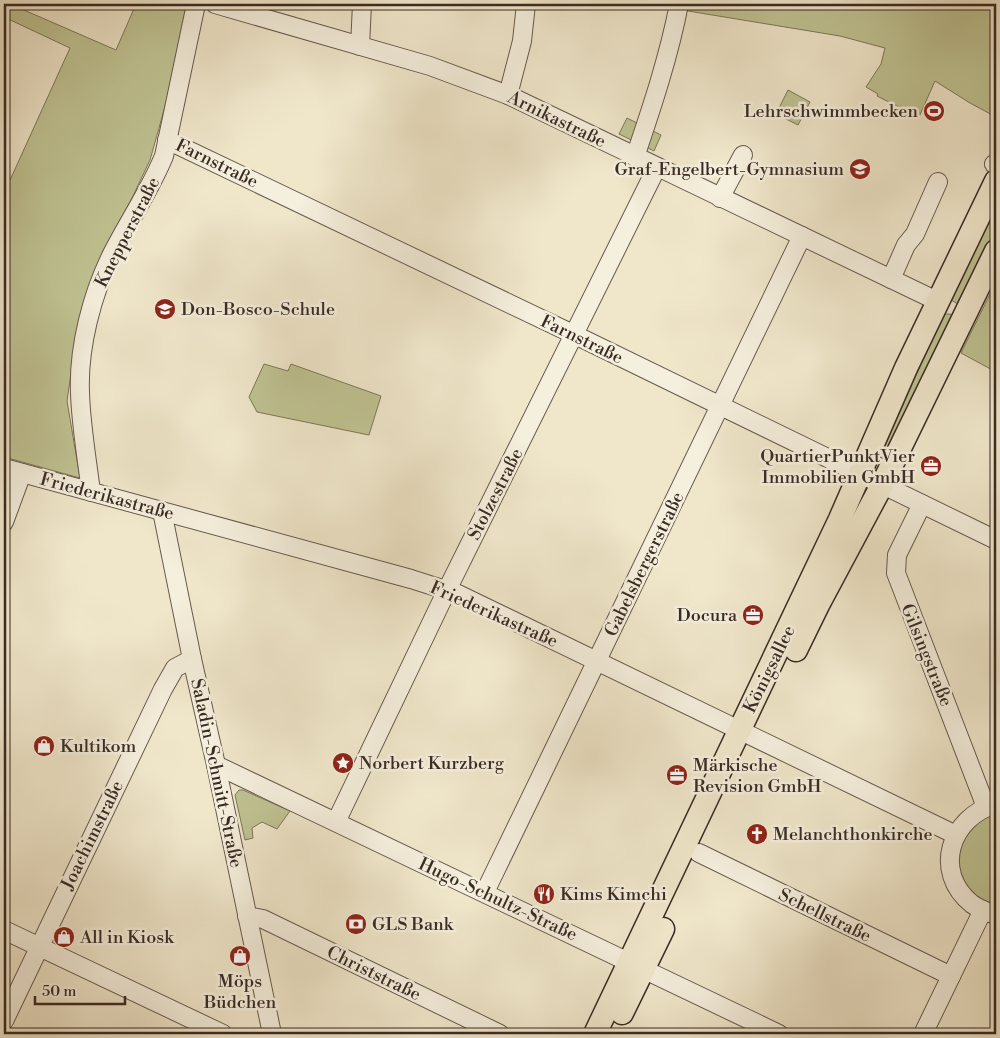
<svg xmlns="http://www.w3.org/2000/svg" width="1000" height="1038" viewBox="0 0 1000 1038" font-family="'Libre Bodoni',serif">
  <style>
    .green { fill: #c0c393; stroke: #7c775c }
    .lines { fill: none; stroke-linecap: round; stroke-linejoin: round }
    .minor-casing { stroke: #675a4e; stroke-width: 20 }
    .major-casing { stroke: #392b24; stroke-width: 25 }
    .minor { stroke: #f5efdd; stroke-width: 18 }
    .major { stroke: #f0e7cb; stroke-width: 22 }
    .labels { text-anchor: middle; stroke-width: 5; stroke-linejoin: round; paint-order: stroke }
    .poi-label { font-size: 18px; fill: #392b24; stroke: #f5efdd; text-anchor: start }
    .street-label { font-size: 18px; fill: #392b24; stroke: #f5efdd }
  </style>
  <rect width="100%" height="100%" fill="#f0e7cb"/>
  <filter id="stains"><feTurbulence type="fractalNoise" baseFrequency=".004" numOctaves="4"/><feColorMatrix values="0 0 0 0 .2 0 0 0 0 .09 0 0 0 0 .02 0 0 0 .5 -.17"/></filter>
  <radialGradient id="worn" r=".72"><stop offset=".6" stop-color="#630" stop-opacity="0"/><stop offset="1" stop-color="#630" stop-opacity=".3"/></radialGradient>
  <g class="green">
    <path d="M 4,4 L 10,4 L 116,50 L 136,4 L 190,4 L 184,39 L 150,160 L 132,198 L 103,251 L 87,304 L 73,360 L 67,401 L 80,478 L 4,457 L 4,190 L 11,178 L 70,48 L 4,17 Z"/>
    <path d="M 683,4 L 996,4 L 996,117 L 970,103 L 935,81 L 919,117 L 877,96 L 878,94 L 866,87 L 881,64 L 885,48 L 840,36 L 682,10 Z"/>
    <path d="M 788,90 L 810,102 L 798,125 L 776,114 Z"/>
    <path d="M 627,118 L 661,135 L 654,151 L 619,134 Z"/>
    <path d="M 996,196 L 996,237 L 965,301 L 958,304 L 951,300 Z"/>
    <path d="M 996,282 L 996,372 L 961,353 Z"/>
    <path d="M 943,314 L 950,314 L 953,316 L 880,465 L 879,460 Z"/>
    <path d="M 264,364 L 288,371 L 291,364 L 381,396 L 369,435 L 257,412 L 249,397 Z"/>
    <path d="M 239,790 L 243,790 L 290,811 L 277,829 L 262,822 L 252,828 L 253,838 L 245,840 L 235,795 Z"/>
    <path d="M 996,812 L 996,907 L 988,905 L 967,890 L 957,864 L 964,834 L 990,813 Z"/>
  </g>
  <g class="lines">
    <g class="minor-casing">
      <g id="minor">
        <path d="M 215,4 L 430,66 L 508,95 L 937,301"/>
        <path d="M 360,46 L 362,4"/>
        <path d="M 508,95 L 522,41 L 526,4"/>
        <path d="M 167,140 L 575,335 L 996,540"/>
        <path d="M 635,157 C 652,107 669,56 679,4"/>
        <path d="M 994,164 L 996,165"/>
        <path d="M 720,198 L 743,155"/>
        <path d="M 891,279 L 906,245 L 915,234 L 938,182"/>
        <path d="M 4,468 L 411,579 L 458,594 L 956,835"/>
        <path d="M 91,492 C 87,459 81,426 80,393 C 78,348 92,294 112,254 C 129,221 150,190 164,156 L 196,4"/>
        <path d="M 922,504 L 897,555 L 896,573 L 986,807"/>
        <path d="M 162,511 L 192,659 L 216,765 L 272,1034"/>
        <path d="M 4,522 L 22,473"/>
        <path d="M 216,765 L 779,1034"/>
        <path d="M 996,804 C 950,817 932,872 972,904 C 979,909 987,912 996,915"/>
        <path d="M 336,822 L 447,590 L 657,167"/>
        <path d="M 699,853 L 951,976"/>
        <path d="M 485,892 L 802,236"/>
        <path d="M 247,916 L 263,919 L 500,1034"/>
        <path d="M 4,930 L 223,1034"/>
        <path d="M 4,1021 L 163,689 L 175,668 L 192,659"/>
        <path d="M 923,1034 L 983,910"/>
      </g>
    </g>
    <g class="major-casing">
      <g id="major">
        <path d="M 796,650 L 819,603 L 882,485 L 996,251"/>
        <path d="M 622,1013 L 663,929"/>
        <path d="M 595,1034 L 840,519 L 906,368 L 996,181"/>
      </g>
    </g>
    <use href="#minor" class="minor"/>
    <use href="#major" class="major"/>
  </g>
  <defs>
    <g id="stadium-disc" transform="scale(1.125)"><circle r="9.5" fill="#8f2418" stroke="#f5efdd"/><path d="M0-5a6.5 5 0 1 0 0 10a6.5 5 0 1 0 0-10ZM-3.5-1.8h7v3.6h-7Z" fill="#fff"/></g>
    <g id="school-disc" transform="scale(1.125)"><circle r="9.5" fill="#8f2418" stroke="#f5efdd"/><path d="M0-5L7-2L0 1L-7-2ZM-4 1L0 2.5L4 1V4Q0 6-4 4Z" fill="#fff"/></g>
    <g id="office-disc" transform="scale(1.125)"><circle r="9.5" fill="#8f2418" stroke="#f5efdd"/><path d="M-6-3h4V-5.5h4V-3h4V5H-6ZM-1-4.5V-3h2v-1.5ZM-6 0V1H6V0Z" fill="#fff"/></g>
    <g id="shop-disc" transform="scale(1.125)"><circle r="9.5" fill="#8f2418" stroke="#f5efdd"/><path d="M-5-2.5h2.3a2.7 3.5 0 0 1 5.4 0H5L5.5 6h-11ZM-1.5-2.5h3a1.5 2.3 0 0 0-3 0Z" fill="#fff"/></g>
    <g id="sight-disc" transform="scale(1.125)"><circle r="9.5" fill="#8f2418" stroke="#f5efdd"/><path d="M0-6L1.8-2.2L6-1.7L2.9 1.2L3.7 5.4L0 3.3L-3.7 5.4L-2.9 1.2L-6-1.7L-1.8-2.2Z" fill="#fff"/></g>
    <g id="church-disc" transform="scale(1.125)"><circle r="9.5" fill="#8f2418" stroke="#f5efdd"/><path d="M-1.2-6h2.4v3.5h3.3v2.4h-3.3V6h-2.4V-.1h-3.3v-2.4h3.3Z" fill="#fff"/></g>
    <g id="restaurant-disc" transform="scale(1.125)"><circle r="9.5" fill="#8f2418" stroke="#f5efdd"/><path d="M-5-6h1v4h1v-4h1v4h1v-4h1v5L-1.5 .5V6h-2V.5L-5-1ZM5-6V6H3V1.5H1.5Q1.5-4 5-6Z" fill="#fff"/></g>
    <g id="bank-disc" transform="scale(1.125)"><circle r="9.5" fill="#8f2418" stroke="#f5efdd"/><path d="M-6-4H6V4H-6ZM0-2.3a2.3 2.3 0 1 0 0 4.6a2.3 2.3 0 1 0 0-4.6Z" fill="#fff"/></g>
  </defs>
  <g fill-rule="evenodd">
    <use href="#stadium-disc" x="934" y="111"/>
    <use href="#school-disc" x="860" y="169"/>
    <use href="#school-disc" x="165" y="309"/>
    <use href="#office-disc" x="931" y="466"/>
    <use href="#office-disc" x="753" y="615"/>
    <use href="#shop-disc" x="44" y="746"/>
    <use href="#sight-disc" x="343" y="763"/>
    <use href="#office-disc" x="677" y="775"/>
    <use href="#church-disc" x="757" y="834"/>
    <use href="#restaurant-disc" x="544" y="894"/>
    <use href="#bank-disc" x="356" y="924"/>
    <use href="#shop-disc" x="64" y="937"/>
    <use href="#shop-disc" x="240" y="956"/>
  </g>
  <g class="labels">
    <g class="poi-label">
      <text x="918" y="117" text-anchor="end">Lehrschwimmbecken</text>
      <text x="844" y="175" text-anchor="end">Graf-Engelbert-Gymnasium</text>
      <text x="181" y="315">Don-Bosco-Schule</text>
      <text x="915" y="462" text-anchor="end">QuartierPunktVier<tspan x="915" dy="21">Immobilien GmbH</tspan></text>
      <text x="737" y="621" text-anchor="end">Docura</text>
      <text x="60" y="752">Kultikom</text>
      <text x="359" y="769">Norbert Kurzberg</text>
      <text x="693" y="771">Märkische<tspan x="693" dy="21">Revision GmbH</tspan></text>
      <text x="773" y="840">Melanchthonkirche</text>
      <text x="560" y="900">Kims Kimchi</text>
      <text x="372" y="930">GLS Bank</text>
      <text x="80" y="943">All in Kiosk</text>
      <text x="240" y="987" text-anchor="middle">Möps<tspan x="240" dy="21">Büdchen</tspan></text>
    </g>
    <g class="street-label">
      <text transform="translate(557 119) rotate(26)" y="6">Arnikastraße</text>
      <text transform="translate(217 163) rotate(26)" y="6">Farnstraße</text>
      <text transform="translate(127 232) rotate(-63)" y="6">Knepperstraße</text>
      <text transform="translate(582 339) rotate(26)" y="6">Farnstraße</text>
      <text transform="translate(495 494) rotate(-63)" y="6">Stolzestraße</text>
      <text transform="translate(107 496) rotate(15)" y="6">Friederikastraße</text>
      <text transform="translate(644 564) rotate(-64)" y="6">Gabelsbergerstraße</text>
      <text transform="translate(494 614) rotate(24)" y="6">Friederikastraße</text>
      <text transform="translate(927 655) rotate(68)" y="6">Gilsingstraße</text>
      <text transform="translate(769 669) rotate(-64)" y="6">Königsallee</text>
      <text transform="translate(217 773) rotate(78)" y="6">Saladin-Schmitt-Straße</text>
      <text transform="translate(92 835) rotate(-64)" y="6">Joachimstraße</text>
      <text transform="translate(498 899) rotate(25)" y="6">Hugo-Schultz-Straße</text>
      <text transform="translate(825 915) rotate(26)" y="6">Schellstraße</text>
      <text transform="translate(374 973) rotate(26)" y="6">Christstraße</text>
    </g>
  </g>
  <rect width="1000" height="1038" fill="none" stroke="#f0e7cb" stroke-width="20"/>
  <rect x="5" y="5" width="990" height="1028" fill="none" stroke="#392b24" stroke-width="2.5"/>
  <rect x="10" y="10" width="980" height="1018" fill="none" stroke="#392b24"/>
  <path d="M35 996v8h90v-8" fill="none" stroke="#392b24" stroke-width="2.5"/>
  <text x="42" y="996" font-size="15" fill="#392b24" stroke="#f5efdd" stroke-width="4" paint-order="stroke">50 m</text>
  <rect width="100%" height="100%" filter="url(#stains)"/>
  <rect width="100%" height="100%" fill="url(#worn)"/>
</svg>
